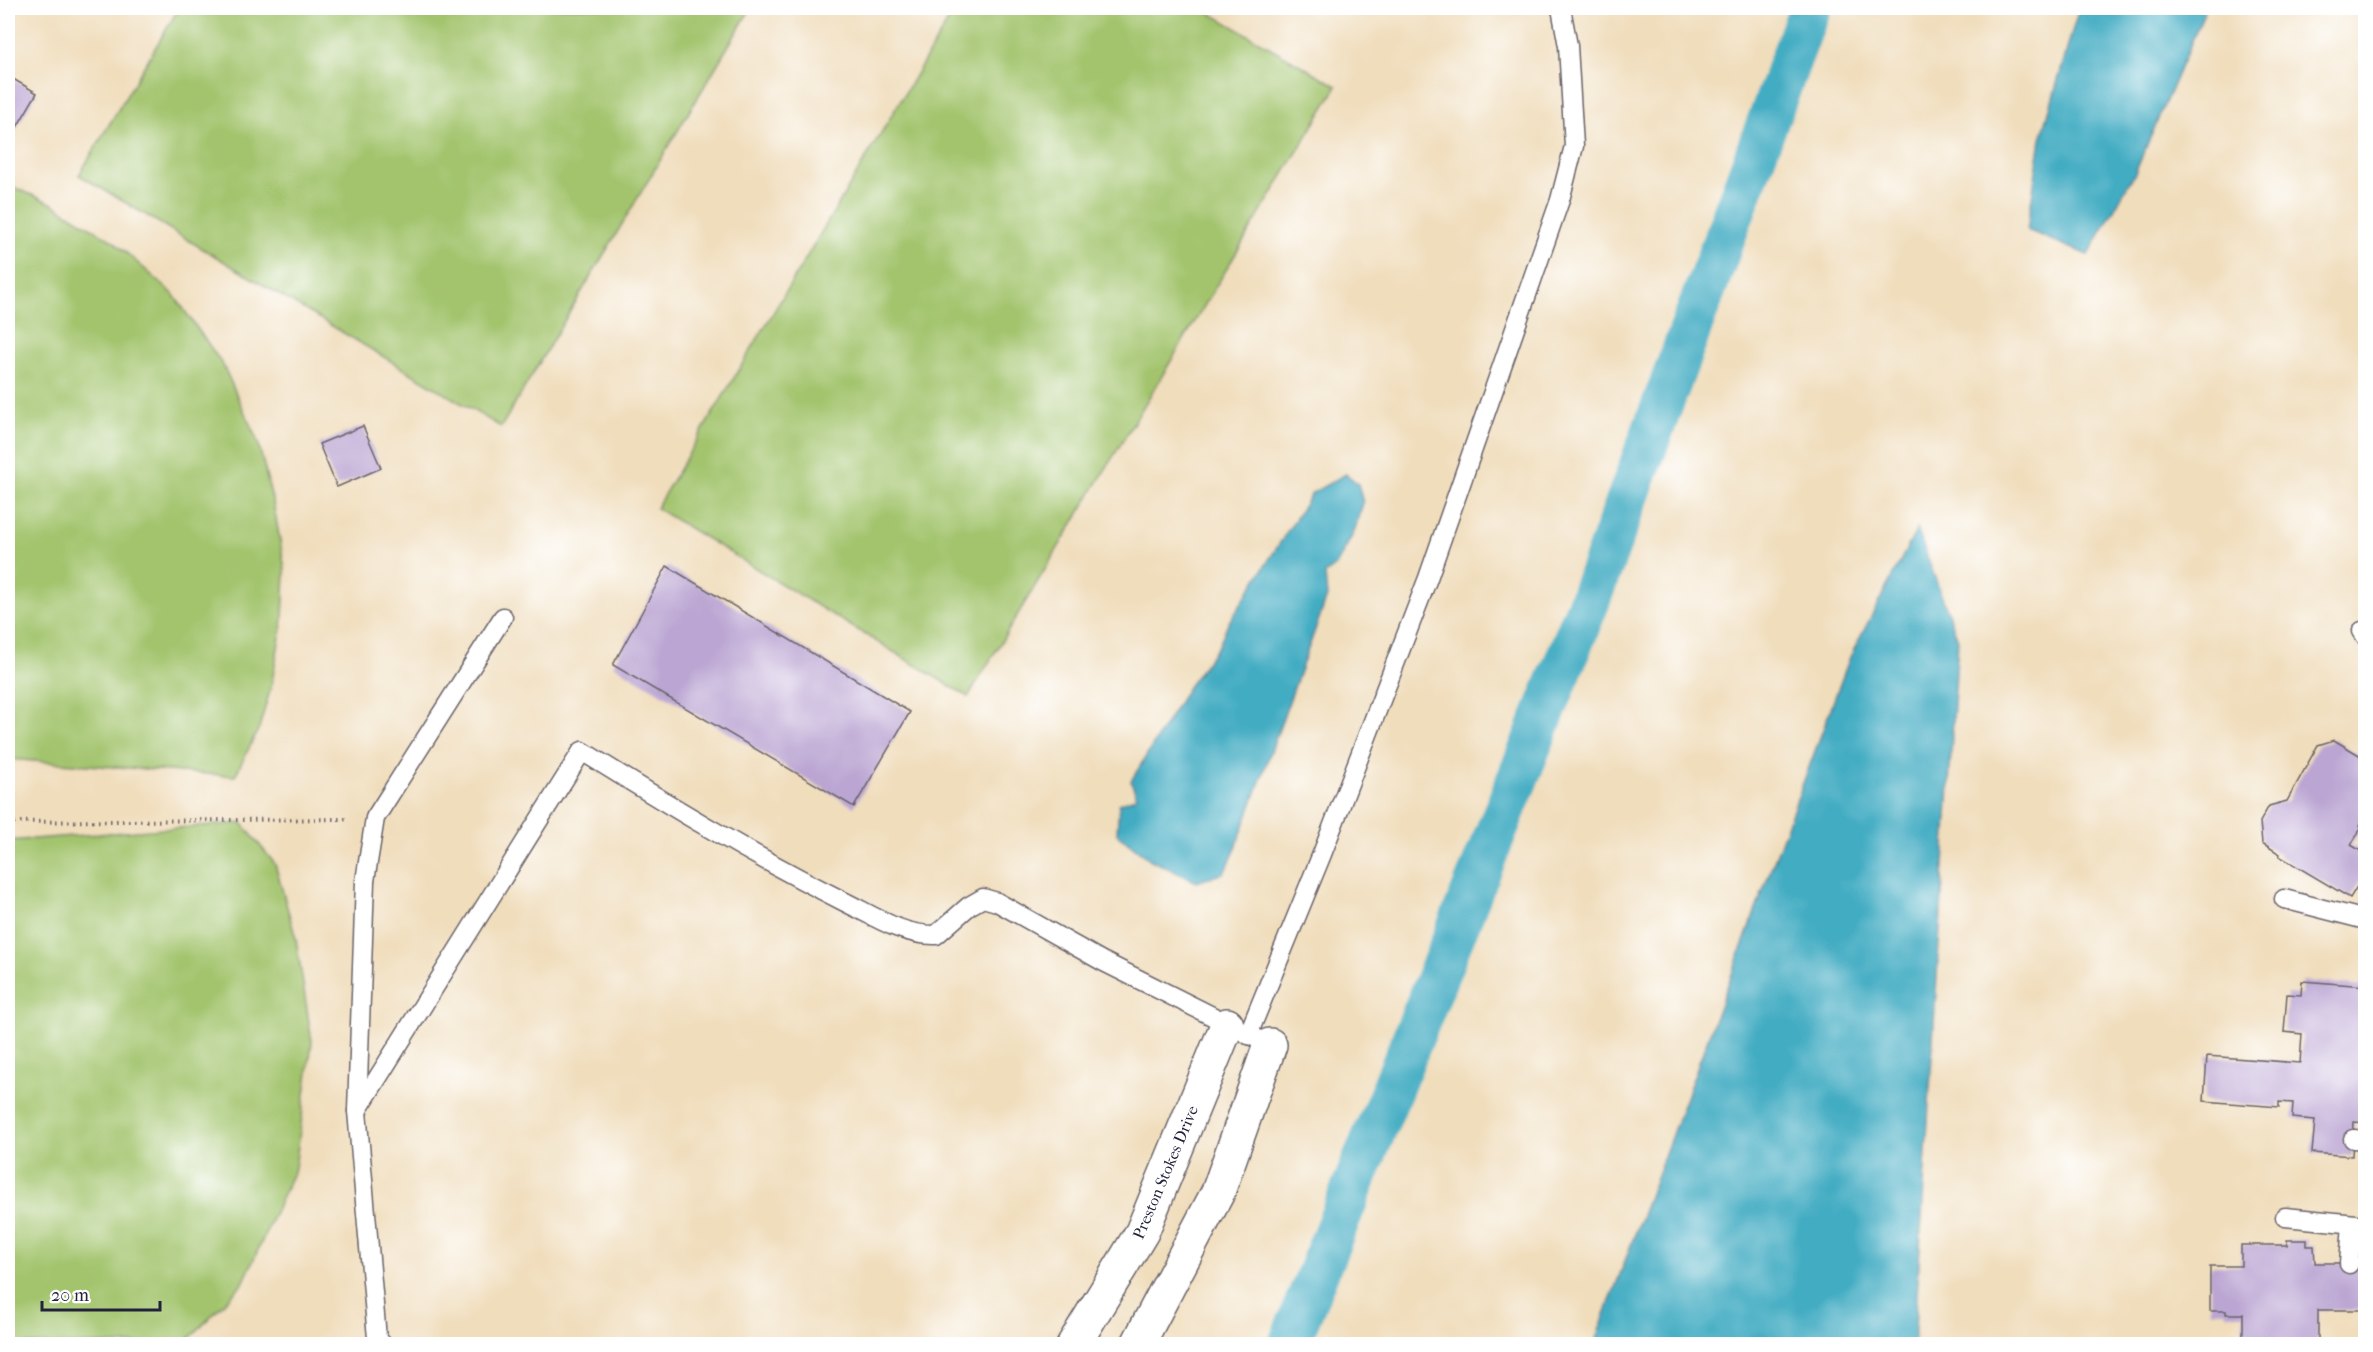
<svg xmlns="http://www.w3.org/2000/svg" width="2373" height="1352" viewBox="0 0 2373 1352" font-family="'IM FELL French Canon',serif">
  <style>
    .green { fill: #a3c46d; stroke: #627354; stroke-width: 1.5 }
    .water { fill: #42acc2; stroke: #32677e; stroke-width: 1.5 }
    .lines { fill: none; stroke-linecap: round; stroke-linejoin: round }
    .canal { stroke: #42acc2; stroke-width: 42 }
    .building { fill: #bba6d3 }
    .lane-casing { stroke: #6a6368; stroke-width: 21 }
    .street-casing { stroke: #6a6368; stroke-width: 36 }
    .path { stroke: #6a6368; stroke-width: 4; stroke-dasharray: 1.5 4.5; stroke-linecap: butt }
    .lane { stroke: #fff; stroke-width: 18 }
    .street { stroke: #fff; stroke-width: 33 }
    .labels { text-anchor: middle; stroke-width: 4.5; stroke-linejoin: round; paint-order: stroke }
    .street-label { font-size: 16px; fill: #22223b; stroke: #fff }
  </style>
  <rect width="100%" height="100%" fill="#fff"/>
  <filter id="ink" filterUnits="userSpaceOnUse"><feTurbulence type="fractalNoise" baseFrequency=".0167" numOctaves="2"/><feDisplacementMap in="SourceGraphic" scale="12" xChannelSelector="R" yChannelSelector="G"/><feConvolveMatrix kernelMatrix="1 2 1 2 8 2 1 2 1" color-interpolation-filters="sRGB"/></filter>
  <filter id="wash" filterUnits="userSpaceOnUse"><feTurbulence type="fractalNoise" baseFrequency=".008" numOctaves="4" result="noise"/><feDisplacementMap in="SourceGraphic" scale="24" xChannelSelector="R" yChannelSelector="G"/><feGaussianBlur stdDeviation="1.35" result="paint"/><feColorMatrix in="noise" values="0 0 0 0 0 0 0 0 0 0 0 0 0 0 0 0 0 1.4 0 .05"/><feComposite in="paint" operator="in"/></filter>
  <g filter="url(#wash)">
    <rect width="100%" height="100%" fill="#f0ddbc"/>
    <g class="green">
      <path d="M 179,8 L 751,8 L 501,427 L 79,175 Z"/>
      <path d="M 956,8 L 1201,8 L 1337,86 L 968,697 L 656,508 Z"/>
      <path d="M 8,185 L 51,203 L 113,241 L 173,294 L 223,365 L 258,442 L 274,507 L 285,570 L 283,620 L 271,687 L 259,728 L 235,776 L 8,759 Z"/>
      <path d="M 242,823 L 275,864 L 296,939 L 312,1042 L 295,1168 L 243,1283 L 184,1344 L 8,1344 L 8,841 Z"/>
    </g>
    <g class="water">
      <path d="M 2079,8 L 2206,8 L 2135,173 L 2088,255 L 2027,230 L 2041,139 Z"/>
      <path d="M 1346,474 L 1358,484 L 1363,503 L 1354,532 L 1336,566 L 1325,574 L 1327,597 L 1234,853 L 1224,873 L 1197,882 L 1151,860 L 1117,834 L 1119,804 L 1137,797 L 1131,781 L 1188,687 L 1219,645 L 1227,625 L 1312,493 Z"/>
      <path d="M 1917,529 L 1958,640 L 1914,1344 L 1594,1344 L 1850,657 Z"/>
    </g>
    <g class="lines">
      <path class="canal" d="M 1289,1344 L 1589,602 L 1810,8"/>
    </g>
    <g id="blocks">
      <g class="building">
        <path d="M 8,76 L 37,93 L 13,134 L 8,131 Z"/>
        <path d="M 363,426 L 381,468 L 337,487 L 319,444 Z"/>
        <path d="M 667,566 L 910,712 L 854,807 L 613,665 Z"/>
        <path d="M 2334,740 L 2366,759 L 2366,819 L 2363,819 L 2359,826 L 2362,827 L 2351,845 L 2366,854 L 2366,872 L 2350,898 L 2279,856 L 2280,854 L 2262,843 L 2260,822 L 2269,806 L 2287,801 L 2318,745 Z"/>
        <path d="M 2302,981 L 2366,986 L 2366,1123 L 2354,1122 L 2352,1156 L 2312,1153 L 2315,1120 L 2292,1118 L 2293,1103 L 2279,1102 L 2279,1107 L 2204,1101 L 2207,1056 L 2300,1063 L 2302,1034 L 2284,1032 L 2287,994 L 2301,995 Z"/>
        <path d="M 2287,1240 L 2307,1240 L 2307,1246 L 2314,1246 L 2315,1263 L 2366,1263 L 2366,1310 L 2318,1310 L 2318,1344 L 2243,1344 L 2243,1314 L 2226,1314 L 2226,1311 L 2210,1311 L 2210,1266 L 2241,1266 L 2241,1245 L 2287,1245 Z"/>
      </g>
    </g>
  </g>
  <g filter="url(#ink)">
    <use href="#blocks" fill-opacity="0" stroke="#6a6368" stroke-width="1.5"/>
    <g class="lines">
      <g class="lane-casing">
        <g id="lane">
          <path d="M 2362,631 L 2366,637"/>
          <path d="M 2284,899 L 2366,920"/>
          <path d="M 1248,1035 L 1322,854 L 1428,578 L 1560,200 L 1574,146 L 1568,46 L 1561,8"/>
          <path d="M 357,1111 L 582,751 C 667,804 753,856 843,901 C 872,915 902,936 936,935 L 969,906 L 983,898 L 997,902 L 1102,961 L 1270,1045"/>
          <path d="M 2353,1139 L 2366,1140"/>
          <path d="M 2285,1217 L 2366,1225"/>
          <path d="M 2349,1264 L 2352,1224"/>
          <path d="M 382,1344 L 377,1338 L 357,1111 L 365,881 L 375,818 L 503,617"/>
        </g>
      </g>
      <g class="street-casing">
        <g id="street">
          <path d="M 1074,1344 L 1142,1232 L 1227,1025"/>
          <path d="M 1138,1344 L 1218,1192 L 1270,1045"/>
        </g>
      </g>
      <path class="path" d="M 8,822 L 346,819"/>
      <use href="#lane" class="lane"/>
      <use href="#street" class="street"/>
    </g>
  </g>
  <g class="labels">
    <g class="street-label">
      <text transform="translate(1165 1172) rotate(-67)" y="6">Preston Stokes Drive</text>
    </g>
  </g>
  <rect width="2373" height="1352" fill="none" stroke="#fff" stroke-width="30"/>
  <path d="M42 1301v9h118v-9" fill="none" stroke="#22223b" stroke-width="3"/>
  <text x="51" y="1301" font-size="18" fill="#22223b" stroke="#ffffff" stroke-width="4.5" paint-order="stroke">20 m</text>
</svg>
